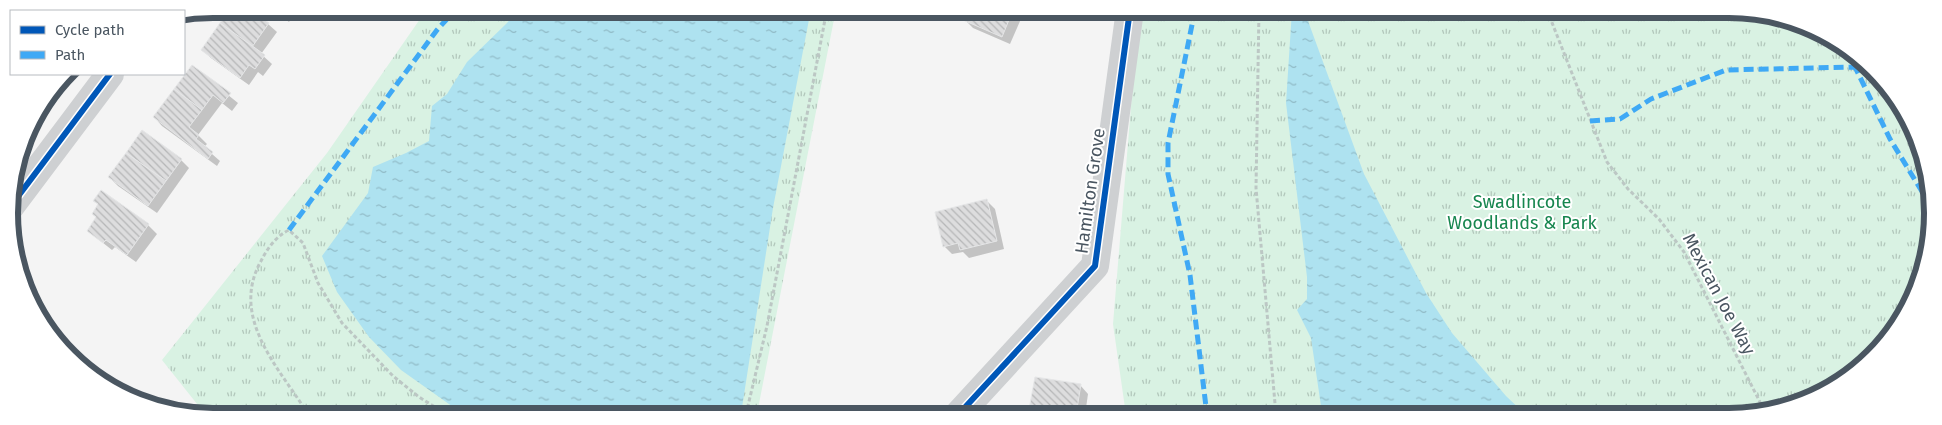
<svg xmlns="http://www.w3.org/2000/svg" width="1942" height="425" viewBox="0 0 1942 425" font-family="'Fira Sans',sans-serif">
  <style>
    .park { fill: url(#park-tufts) }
    .water { fill: url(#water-ripples) }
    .shadow { fill: #0003 }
    .building { fill: url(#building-back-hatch); stroke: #e5e6e7 }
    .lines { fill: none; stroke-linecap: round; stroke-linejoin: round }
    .path { stroke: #bcc7c4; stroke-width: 3; stroke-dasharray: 4 2.5; stroke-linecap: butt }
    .minor { stroke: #ced0d2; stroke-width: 28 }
    .quiet { stroke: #3fa9f5; stroke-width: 5; stroke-dasharray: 10 5; stroke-linecap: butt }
    .cycleway-casing { stroke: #fff; stroke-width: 9 }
    .cycleway { stroke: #0057b8; stroke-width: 6 }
    .labels { text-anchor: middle; stroke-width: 4; stroke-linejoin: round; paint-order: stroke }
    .street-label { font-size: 18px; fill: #4a5661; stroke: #fff }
    .park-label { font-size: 18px; fill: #17864f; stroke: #fff }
    .rim { fill: none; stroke: #4a5661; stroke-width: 6 }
  </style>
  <defs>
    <pattern id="park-tufts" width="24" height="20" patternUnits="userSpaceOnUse" patternTransform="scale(1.25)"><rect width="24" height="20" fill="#d9f2e3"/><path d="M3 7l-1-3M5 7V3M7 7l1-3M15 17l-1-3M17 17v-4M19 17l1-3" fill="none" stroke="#b2c7bb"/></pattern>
    <pattern id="water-ripples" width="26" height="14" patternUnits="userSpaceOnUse" patternTransform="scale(1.25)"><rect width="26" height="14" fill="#aee2f0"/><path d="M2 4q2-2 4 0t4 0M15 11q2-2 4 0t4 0" fill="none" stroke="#90bac6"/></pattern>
    <pattern id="building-back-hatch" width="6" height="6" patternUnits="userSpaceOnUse" patternTransform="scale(1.25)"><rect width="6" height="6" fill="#ddddde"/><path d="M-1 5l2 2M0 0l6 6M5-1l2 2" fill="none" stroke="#b5b6b7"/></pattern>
  </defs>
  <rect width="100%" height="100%" fill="#f4f4f4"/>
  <g class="park">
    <path d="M 427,9 L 836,9 L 757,414 L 205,414 L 162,360 L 327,153 Z"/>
    <path d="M 1139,10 L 1756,11 L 1832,36 L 1891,89 L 1926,160 L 1931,239 L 1912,303 L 1873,357 L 1819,395 L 1756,415 L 1126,415 L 1113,324 Z"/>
  </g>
  <g class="water">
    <path d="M 521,9 L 811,9 L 773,208 L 741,414 L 463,414 L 401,370 L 369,337 L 337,292 L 322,256 L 368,193 L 373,167 L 406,153 L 429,141 L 432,106 L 447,94 L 467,62 L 507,23 L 517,11 Z"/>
    <path d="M 1292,10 L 1304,10 L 1364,174 L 1426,293 L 1452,333 L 1506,396 L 1526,415 L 1324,415 L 1321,406 L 1311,338 L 1297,310 L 1307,299 L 1307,277 L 1286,103 Z"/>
  </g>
  <g class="shadow">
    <path d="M 232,9 L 247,9 L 268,24 L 277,32 L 261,54 L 272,64 L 263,76 L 258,72 L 249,85 L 211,58 L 202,50 Z"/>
    <path d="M 271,9 L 298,9 L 289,22 Z"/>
    <path d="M 969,10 L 1022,10 L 1024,12 L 1010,44 L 973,28 L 965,20 Z"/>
    <path d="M 192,66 L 238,103 L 232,111 L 222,103 L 198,135 L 207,144 L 204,147 L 220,161 L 217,166 L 162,126 L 154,117 Z"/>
    <path d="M 181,160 L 189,168 L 157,213 L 118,186 L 109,177 Z"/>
    <path d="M 101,192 L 148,225 L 157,234 L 136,262 L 115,247 L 112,250 L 88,231 L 97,218 Z"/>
    <path d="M 987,201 L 995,209 L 1004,249 L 969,258 L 963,252 L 952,254 L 944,246 Z"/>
    <path d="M 1080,385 L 1088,394 L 1085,415 L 1030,415 Z"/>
  </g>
  <g class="building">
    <path d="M 230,9 L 249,9 L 269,23 L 252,47 L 220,23 Z"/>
    <path d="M 968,10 L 1013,10 L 1002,37 L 963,20 Z"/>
    <path d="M 220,23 L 265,55 L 255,69 L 249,65 L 240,78 L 201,50 Z"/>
    <path d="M 192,65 L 231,93 L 223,103 L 213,95 L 202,110 L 174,89 Z"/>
    <path d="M 174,89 L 202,110 L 189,127 L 199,135 L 196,139 L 213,152 L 208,159 L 153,117 Z"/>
    <path d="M 142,130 L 182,159 L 166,181 L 126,153 Z"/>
    <path d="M 126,153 L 166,181 L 148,206 L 108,177 Z"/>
    <path d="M 101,190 L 149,224 L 127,255 L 106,240 L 103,243 L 87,231 L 96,217 L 92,214 L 98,204 L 93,201 Z"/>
    <path d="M 987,199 L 997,241 L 960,250 L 958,243 L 943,247 L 935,212 Z"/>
    <path d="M 1035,377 L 1081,384 L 1076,415 L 1028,415 Z"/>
  </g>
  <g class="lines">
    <g class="path">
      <path d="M 1259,10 L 1256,188 L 1276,415"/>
      <path d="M 1547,10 L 1607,162 L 1628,189 L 1659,219 L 1684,252 L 1765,412"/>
      <path d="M 308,414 C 280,369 229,318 261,261 C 267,249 276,236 289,230 L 303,243 L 318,283 L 342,323 L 393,376 L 419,397 L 446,414"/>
      <path d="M 746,414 L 767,326 L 827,9"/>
    </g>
    <g class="minor">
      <path d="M 10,207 L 110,74"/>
      <path d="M 958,415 L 1095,266 L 1130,10"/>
    </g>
    <g class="quiet">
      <path d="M 1195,10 L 1168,143 L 1168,174 L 1190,275 L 1207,415"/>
      <path d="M 1857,65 L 1855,67 L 1890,139 L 1929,203"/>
      <path d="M 1590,121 L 1620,119 L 1651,99 L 1726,70 L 1855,67 L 1869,69"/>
      <path d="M 289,230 L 437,30 L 456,9"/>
    </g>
    <g class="cycleway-casing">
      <g id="cycleway">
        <path d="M 10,207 L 110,74"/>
        <path d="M 958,415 L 1095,266 L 1130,10"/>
      </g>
    </g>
    <use href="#cycleway" class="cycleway"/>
  </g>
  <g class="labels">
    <g class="street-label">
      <text transform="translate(1090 191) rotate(-82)" y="6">Hamilton Grove</text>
      <text transform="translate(1719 294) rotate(62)" y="6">Mexican Joe Way</text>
    </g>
    <g class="park-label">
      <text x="1522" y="208">Swadlincote<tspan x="1522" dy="21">Woodlands &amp; Park</tspan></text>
    </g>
  </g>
  <path d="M0 0H1942V425H0ZM213 18H1729A195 195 0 0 1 1924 213V213A195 195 0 0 1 1729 408H213A195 195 0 0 1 18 213V213A195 195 0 0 1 213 18Z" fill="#fff" fill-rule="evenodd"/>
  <path class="rim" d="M213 18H1729A195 195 0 0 1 1924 213V213A195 195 0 0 1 1729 408H213A195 195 0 0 1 18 213V213A195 195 0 0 1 213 18Z"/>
  <rect x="10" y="10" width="175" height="65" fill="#ffffff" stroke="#b7bbc0"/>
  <rect x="20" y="26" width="25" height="8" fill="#0057b8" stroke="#b7bbc0"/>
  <text x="55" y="35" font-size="15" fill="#4a5661">Cycle path</text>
  <rect x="20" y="51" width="25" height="8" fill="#3fa9f5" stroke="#b7bbc0"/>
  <text x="55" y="60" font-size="15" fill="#4a5661">Path</text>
</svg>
